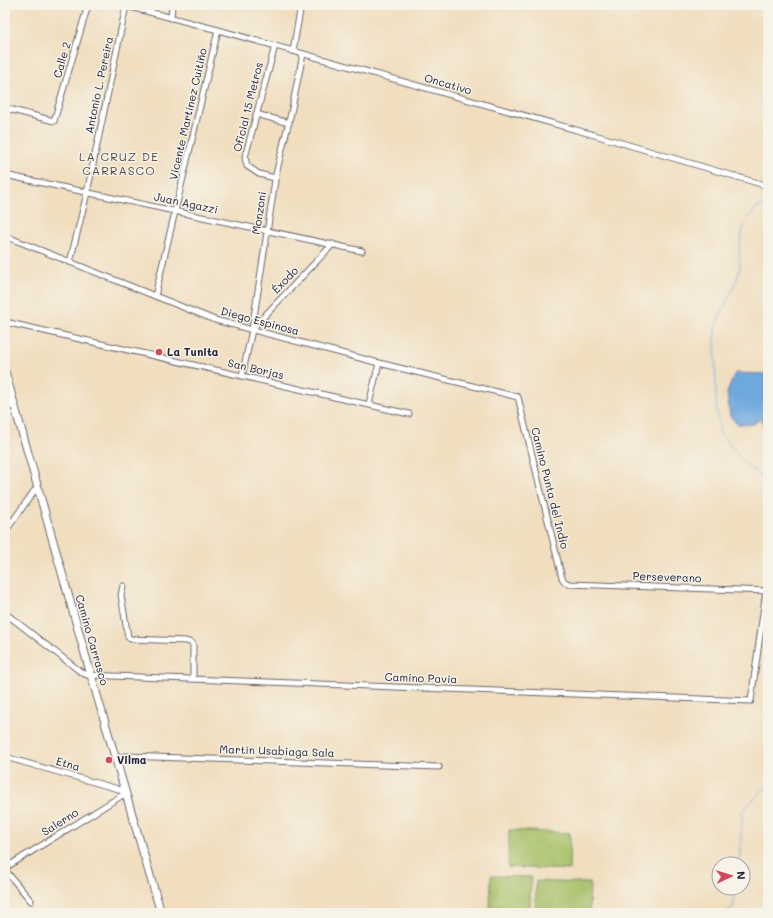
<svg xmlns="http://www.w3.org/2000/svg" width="773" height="918" viewBox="0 0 773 918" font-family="Mali,sans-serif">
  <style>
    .green { fill: #a5bf66; stroke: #647050 }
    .water { fill: #6ea8de; stroke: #48658c }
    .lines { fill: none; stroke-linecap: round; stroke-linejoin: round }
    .stream { stroke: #6ea8de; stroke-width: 1 }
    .minor-casing { stroke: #6a6469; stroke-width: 7 }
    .major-casing { stroke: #6a6469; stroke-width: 9 }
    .minor { stroke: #fff; stroke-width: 5 }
    .major { stroke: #fff; stroke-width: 7 }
    .poi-dot { fill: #d1495b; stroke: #f7f3e8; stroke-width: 1.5 }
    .labels { text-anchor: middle; stroke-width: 3; stroke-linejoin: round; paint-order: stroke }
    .street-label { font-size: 11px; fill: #22223b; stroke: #f7f3e8 }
    .poi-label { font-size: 11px; font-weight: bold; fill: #22223b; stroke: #f7f3e8; text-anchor: start }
    .neighbourhood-label { font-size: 12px; letter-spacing: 1px; fill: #5e4c4b; stroke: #f7f3e8 }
  </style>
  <rect width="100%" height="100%" fill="#f7f3e8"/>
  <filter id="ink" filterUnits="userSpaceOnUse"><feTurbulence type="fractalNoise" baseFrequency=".025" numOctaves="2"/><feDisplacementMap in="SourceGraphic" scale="8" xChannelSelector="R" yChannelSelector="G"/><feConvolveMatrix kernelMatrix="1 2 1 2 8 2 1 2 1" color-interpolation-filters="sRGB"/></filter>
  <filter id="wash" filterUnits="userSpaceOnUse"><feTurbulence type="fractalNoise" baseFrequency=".012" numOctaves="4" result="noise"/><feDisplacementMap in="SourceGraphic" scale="16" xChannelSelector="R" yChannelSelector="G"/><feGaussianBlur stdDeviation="0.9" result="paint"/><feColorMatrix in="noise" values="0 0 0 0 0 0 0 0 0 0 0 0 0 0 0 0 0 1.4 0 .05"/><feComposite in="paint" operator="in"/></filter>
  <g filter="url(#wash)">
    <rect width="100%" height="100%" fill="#f0debf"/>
    <g class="green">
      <path d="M 509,830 L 570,833 L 569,870 L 508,867 Z"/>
      <path d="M 491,876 L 531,877 L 530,908 L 490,907 Z"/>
      <path d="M 536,881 L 590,883 L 589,913 L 535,912 Z"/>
    </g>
    <path class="water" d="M 735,373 L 768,374 L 768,455 L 763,450 L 765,432 L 761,418 L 754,424 L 737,424 L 730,416 L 727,393 Z"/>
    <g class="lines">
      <g class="stream">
        <path d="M 768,203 L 755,209 L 753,213 L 748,217 L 743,228 L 739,247 L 740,266 L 737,280 L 724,308 L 719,317 L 715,329 L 716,404 L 720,433 L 737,453 L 743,462 L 757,473 L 768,485"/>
        <path d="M 739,864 L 743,810 L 768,785"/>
        <path d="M 725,913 L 733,907 L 735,888"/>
      </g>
    </g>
  </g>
  <g filter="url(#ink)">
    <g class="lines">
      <g class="minor-casing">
        <g id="minor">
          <path d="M 123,5 L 218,30 L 598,136 L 768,186"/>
          <path d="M 171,18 L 172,5"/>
          <path d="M 275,46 L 245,157 L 247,166 L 259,174 L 275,178"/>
          <path d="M 293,51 L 301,5"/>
          <path d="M 5,108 L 54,121 L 88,5"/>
          <path d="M 256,114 L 289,123"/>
          <path d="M 5,175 L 362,251"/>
          <path d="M 5,236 L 215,320 L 379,363 L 518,397 L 562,578 L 565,582 L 569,584 L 768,591"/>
          <path d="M 70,262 L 87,193 L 126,6"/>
          <path d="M 155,296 L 218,30"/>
          <path d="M 5,322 L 409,414"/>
          <path d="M 252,329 L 333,244"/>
          <path d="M 242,376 L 252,330 L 276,174 L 291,113 L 303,54"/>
          <path d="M 369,404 L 379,363"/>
          <path d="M 5,407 L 14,406"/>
          <path d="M 5,532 L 37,487"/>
          <path d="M 123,586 L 121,595 L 128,637 L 131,639 L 186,641 L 192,643 L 193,646 L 193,679"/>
          <path d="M 5,613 L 81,672 L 87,675 L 751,701 L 766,591"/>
          <path d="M 5,757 L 118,789 L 126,793 L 121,796 L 5,868"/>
          <path d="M 115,758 L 125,756 L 439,767"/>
          <path d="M 5,870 L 31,901"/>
        </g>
      </g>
      <g class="major-casing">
        <path id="major" d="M 5,372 L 91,675 L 161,913"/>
      </g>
      <use href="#minor" class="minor"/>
      <use href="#major" class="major"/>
    </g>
  </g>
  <g class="poi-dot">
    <circle cx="159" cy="352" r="4"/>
    <circle cx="109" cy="760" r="4"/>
  </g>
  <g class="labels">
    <g class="street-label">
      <text transform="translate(62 60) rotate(-74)" y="4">Calle 2</text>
      <text transform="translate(448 84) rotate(16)" y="4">Oncativo</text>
      <text transform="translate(99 85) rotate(-78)" y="4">Antonio L. Pereira</text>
      <text transform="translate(248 107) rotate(-76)" y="4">Oficial 15 Metros</text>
      <text transform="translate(188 114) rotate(-77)" y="4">Vicente Martínez Cuitiño</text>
      <text transform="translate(186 203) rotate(12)" y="4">Juan Agazzi</text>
      <text transform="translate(259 213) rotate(-81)" y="4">Monzoni</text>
      <text transform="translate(285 280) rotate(-46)" y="4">Éxodo</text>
      <text transform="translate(260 321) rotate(15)" y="4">Diego Espinosa</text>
      <text transform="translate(256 369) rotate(13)" y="4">San Borjas</text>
      <text transform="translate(550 488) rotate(76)" y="4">Camino Punta del Indio</text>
      <text transform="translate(667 577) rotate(2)" y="4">Perseverano</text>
      <text transform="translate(92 640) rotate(74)" y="4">Camino Carrasco</text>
      <text transform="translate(421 678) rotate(2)" y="4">Camino Pavia</text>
      <text transform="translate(277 751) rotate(2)" y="4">Martín Usabiaga Sala</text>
      <text transform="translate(68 764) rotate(16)" y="4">Etna</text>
      <text transform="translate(60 822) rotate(-32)" y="4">Salerno</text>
    </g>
    <g class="poi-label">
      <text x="167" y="356">La Tunita</text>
      <text x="117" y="764">Vilma</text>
    </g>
    <g class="neighbourhood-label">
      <text x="119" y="161">LA CRUZ DE<tspan x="119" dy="14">CARRASCO</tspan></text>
    </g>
  </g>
  <rect width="773" height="918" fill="none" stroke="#f7f3e8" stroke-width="20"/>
  <g transform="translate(731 876) rotate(86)"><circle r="19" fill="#f7f3e8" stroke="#a29fa3"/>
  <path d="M0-3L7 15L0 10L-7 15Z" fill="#d1495b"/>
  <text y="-6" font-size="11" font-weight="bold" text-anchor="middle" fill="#22223b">N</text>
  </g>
</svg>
